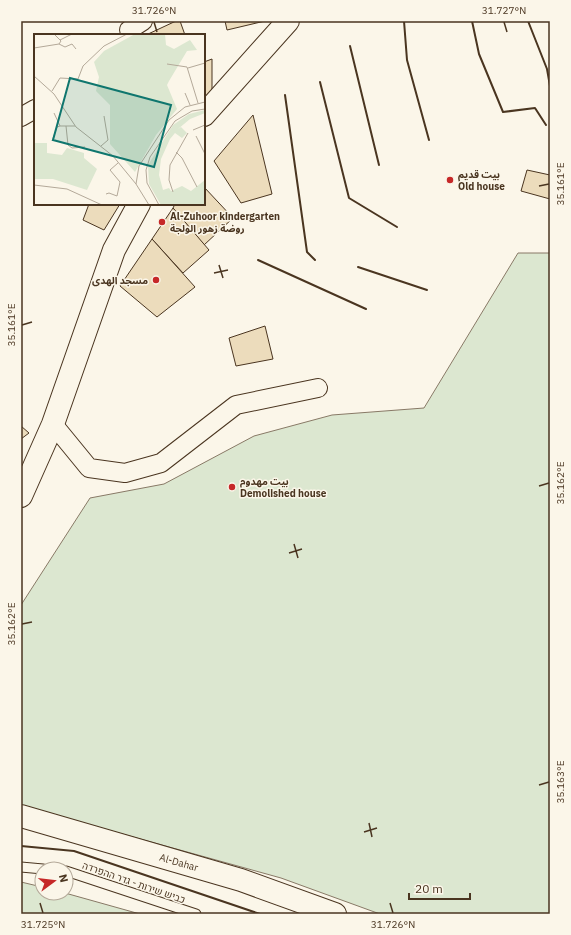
<svg xmlns="http://www.w3.org/2000/svg" width="571" height="935" viewBox="0 0 571 935" font-family="'IBM Plex Sans','Noto Sans Arabic',Heebo,sans-serif">
  <style>
    .green { fill: #dce7d0; stroke: #887966 }
    .building { fill: #ecdcbc; stroke: #4a3520 }
    .lines { fill: none; stroke-linecap: round; stroke-linejoin: round }
    .service-casing { stroke: #4a3520; stroke-width: 11 }
    .minor-casing { stroke: #4a3520; stroke-width: 20 }
    .tertiary-casing { stroke: #4a3520; stroke-width: 24 }
    .service { stroke: #fbf6e9; stroke-width: 9 }
    .minor { stroke: #fbf6e9; stroke-width: 18 }
    .tertiary { stroke: #fbf6e9; stroke-width: 22 }
    .wall { stroke: #4a3520; stroke-width: 2 }
    .ticks { fill: none; stroke: #4a3520; stroke-width: 1.5 }
    .poi-dot { fill: #c62828; stroke: #fbf6e9; stroke-width: 1.5 }
    .labels { text-anchor: middle; stroke-width: 3; stroke-linejoin: round; paint-order: stroke }
    .poi-label { font-size: 10px; font-weight: bold; fill: #4a3520; stroke: #fbf6e9; text-anchor: start }
    .street-label { font-size: 10px; fill: #4a3520; stroke: #fbf6e9 }
    .inset-road { fill: none; stroke: #b4a999; stroke-width: 1 }
    .view { fill: #0f766e; fill-opacity: 0.15; stroke: #0f766e; stroke-width: 2 }
    .inset-edge { fill: none; stroke: #4a3520; stroke-width: 2 }
    .neatline { fill: none; stroke: #4a3520; stroke-width: 1.5 }
    .ticks-label { font-size: 10px; text-anchor: middle; fill: #4a3520 }
  </style>
  <rect width="100%" height="100%" fill="#fbf6e9"/>
  <g class="green">
    <path d="M 518,253 L 550,253 L 550,914 L 380,914 L 281,878 L 21,806 L 21,605 L 90,498 L 164,484 L 254,436 L 332,415 L 424,408 Z"/>
    <path d="M 21,882 L 42,887 L 42,893 L 65,893 L 140,914 L 21,914 Z"/>
  </g>
  <g class="building">
    <path d="M 176,21 L 180,21 L 185,35 L 146,35 Z"/>
    <path d="M 225,21 L 265,21 L 227,30 Z"/>
    <path d="M 212,59 L 212,91 L 204,100 L 204,62 Z"/>
    <path d="M 253,115 L 272,194 L 241,203 L 214,161 Z"/>
    <path d="M 527,170 L 550,175 L 550,199 L 521,191 Z"/>
    <path d="M 204,187 L 233,218 L 204,245 L 173,208 L 175,204 L 204,204 Z"/>
    <path d="M 89,204 L 120,204 L 104,230 L 83,220 Z"/>
    <path d="M 173,208 L 209,250 L 183,273 L 152,239 Z"/>
    <path d="M 152,239 L 195,287 L 157,317 L 120,286 Z"/>
    <path d="M 265,326 L 273,359 L 236,366 L 229,338 Z"/>
    <path d="M 21,426 L 29,433 L 21,439 Z"/>
  </g>
  <g class="lines">
    <g class="service-casing">
      <g id="service">
        <path d="M 21,867 L 43,869"/>
        <path d="M 66,871 L 196,914"/>
      </g>
    </g>
    <g class="minor-casing">
      <g id="minor">
        <path d="M 131,35 L 129,30 L 143,21"/>
        <path d="M 21,117 L 35,109"/>
        <path d="M 53,424 L 89,468 L 125,473 L 161,463 L 236,405 L 318,388"/>
      </g>
    </g>
    <g class="tertiary-casing">
      <g id="tertiary">
        <path d="M 204,115 L 288,21"/>
        <path d="M 21,496 L 53,424 L 114,250 L 139,204"/>
        <path d="M 21,816 L 241,880 L 335,914"/>
      </g>
    </g>
    <use href="#service" class="service"/>
    <use href="#minor" class="minor"/>
    <use href="#tertiary" class="tertiary"/>
    <g class="wall">
      <path d="M 404,21 L 407,60 L 429,140"/>
      <path d="M 472,21 L 479,54 L 503,112 L 535,108 L 546,125"/>
      <path d="M 528,21 L 547,69 L 550,86"/>
      <path d="M 350,46 L 379,165"/>
      <path d="M 320,82 L 349,198 L 397,227"/>
      <path d="M 285,95 L 307,252 L 315,260"/>
      <path d="M 258,260 L 366,309"/>
      <path d="M 358,267 L 427,290"/>
      <path d="M 21,846 L 74,851 L 260,914"/>
    </g>
  </g>
  <path class="ticks" d="M 154,22 L 157,32M 504,22 L 507,32M 539,186 L 549,184M 219,265 L 223,278M 214,273 L 228,270M 22,325 L 32,322M 539,486 L 549,483M 294,544 L 298,558M 289,553 L 302,549M 22,624 L 32,622M 539,785 L 549,782M 369,823 L 372,837M 364,832 L 377,828M 40,903 L 43,913M 390,903 L 393,913"/>
  <g class="poi-dot">
    <circle cx="450" cy="180" r="4"/>
    <circle cx="162" cy="222" r="4"/>
    <circle cx="156" cy="280" r="4"/>
    <circle cx="232" cy="487" r="4"/>
  </g>
  <g class="labels">
    <g class="poi-label">
      <text x="458" y="178">بيت قديم<tspan x="458" dy="12">Old house</tspan></text>
      <text x="170" y="220">Al-Zuhoor kindergarten<tspan x="170" dy="12">روضة زهور الولجة</tspan></text>
      <text x="148" y="284" text-anchor="end">مسجد الهدى</text>
      <text x="240" y="485">بيت مهدوم<tspan x="240" dy="12">Demolished house</tspan></text>
    </g>
    <g class="street-label">
      <text transform="translate(179 862) rotate(16)" y="4">Al-Dahar</text>
      <text transform="translate(134 882) rotate(19)" y="4">כביש שירות - גדר ההפרדה</text>
    </g>
  </g>
  <g transform="translate(34 34)">
    <rect width="171" height="171" fill="#fbf6e9"/>
    <path d="M 101,0 L 131,0 L 132,11 L 140,15 L 156,6 L 163,16 L 153,17 L 135,47 L 133,51 L 143,75 L 122,101 L 101,138 L 76,110 L 76,71 L 62,57 L 65,43 L 60,28 L 70,17 ZM 171,76 L 171,79 L 156,85 L 144,95 L 147,93 L 153,99 L 148,104 L 141,99 L 136,105 L 127,125 L 125,141 L 129,156 L 135,154 L 137,157 L 148,152 L 157,157 L 171,146 L 171,171 L 127,171 L 115,150 L 114,131 L 139,91 L 155,80 ZM 0,109 L 13,109 L 13,119 L 28,121 L 33,114 L 50,119 L 50,124 L 63,135 L 53,156 L 19,145 L 0,145 Z" fill="#dce7d0"/>
    <path class="inset-road" d="M 26,6 L 38,0M 25,10 L 31,13 L 38,10 L 42,15M 0,14 L 25,10 L 27,7 L 20,0M 133,30 L 153,33 L 164,69M 154,34 L 171,29M 0,42 L 20,60 L 42,93 L 79,122 L 102,150M 18,57 L 26,44 L 44,45 L 49,32 L 70,12 L 93,0M 151,59 L 156,71M 20,79 L 26,92 L 41,92M 32,92 L 34,111 L 38,114 L 51,113M 159,96 L 171,91M 162,102 L 171,120M 18,107 L 23,93 L 26,92M 67,112 L 74,106 L 70,82M 142,118 L 148,124 L 163,153M 0,151 L 33,155 L 68,171M 139,158 L 135,146 L 136,131 L 154,99M 72,160 L 75,159 L 83,162 L 86,148 L 76,136 L 84,129M 115,171 L 102,150 L 105,132 L 135,86 L 151,73 L 171,68M 125,171 L 113,149 L 112,136 L 116,123 L 141,87 L 158,77 L 171,75"/>
    <path class="view" d="M 36,44 L 137,71 L 120,133 L 19,106 Z"/>
    <rect width="171" height="171" class="inset-edge"/>
  </g>
  <rect width="571" height="935" fill="none" stroke="#fbf6e9" stroke-width="44"/>
  <g transform="translate(54 881) rotate(75)"><circle r="19" fill="#fbf6e9" stroke="#b4a999"/>
  <path d="M0-3L7 15L0 10L-7 15Z" fill="#c62828"/>
  <text y="-6" font-size="11" font-weight="bold" text-anchor="middle" fill="#4a3520">N</text>
  </g>
  <path d="M409 893v6h61v-6" fill="none" stroke="#4a3520" stroke-width="2"/>
  <text x="415" y="893" font-size="12" fill="#4a3520" stroke="#fbf6e9" stroke-width="3" paint-order="stroke">20 m</text>
  <rect x="22" y="22" width="527" height="891" class="neatline"/>
  <g class="ticks-label">
    <text x="154" y="14">31.726°N</text>
    <text x="504" y="14">31.727°N</text>
    <text transform="translate(560 184) rotate(-90)" y="4">35.161°E</text>
    <text transform="translate(11 325) rotate(-90)" y="4">35.161°E</text>
    <text transform="translate(560 483) rotate(-90)" y="4">35.162°E</text>
    <text transform="translate(11 624) rotate(-90)" y="4">35.162°E</text>
    <text transform="translate(560 782) rotate(-90)" y="4">35.163°E</text>
    <text x="43" y="928">31.725°N</text>
    <text x="393" y="928">31.726°N</text>
  </g>
</svg>
